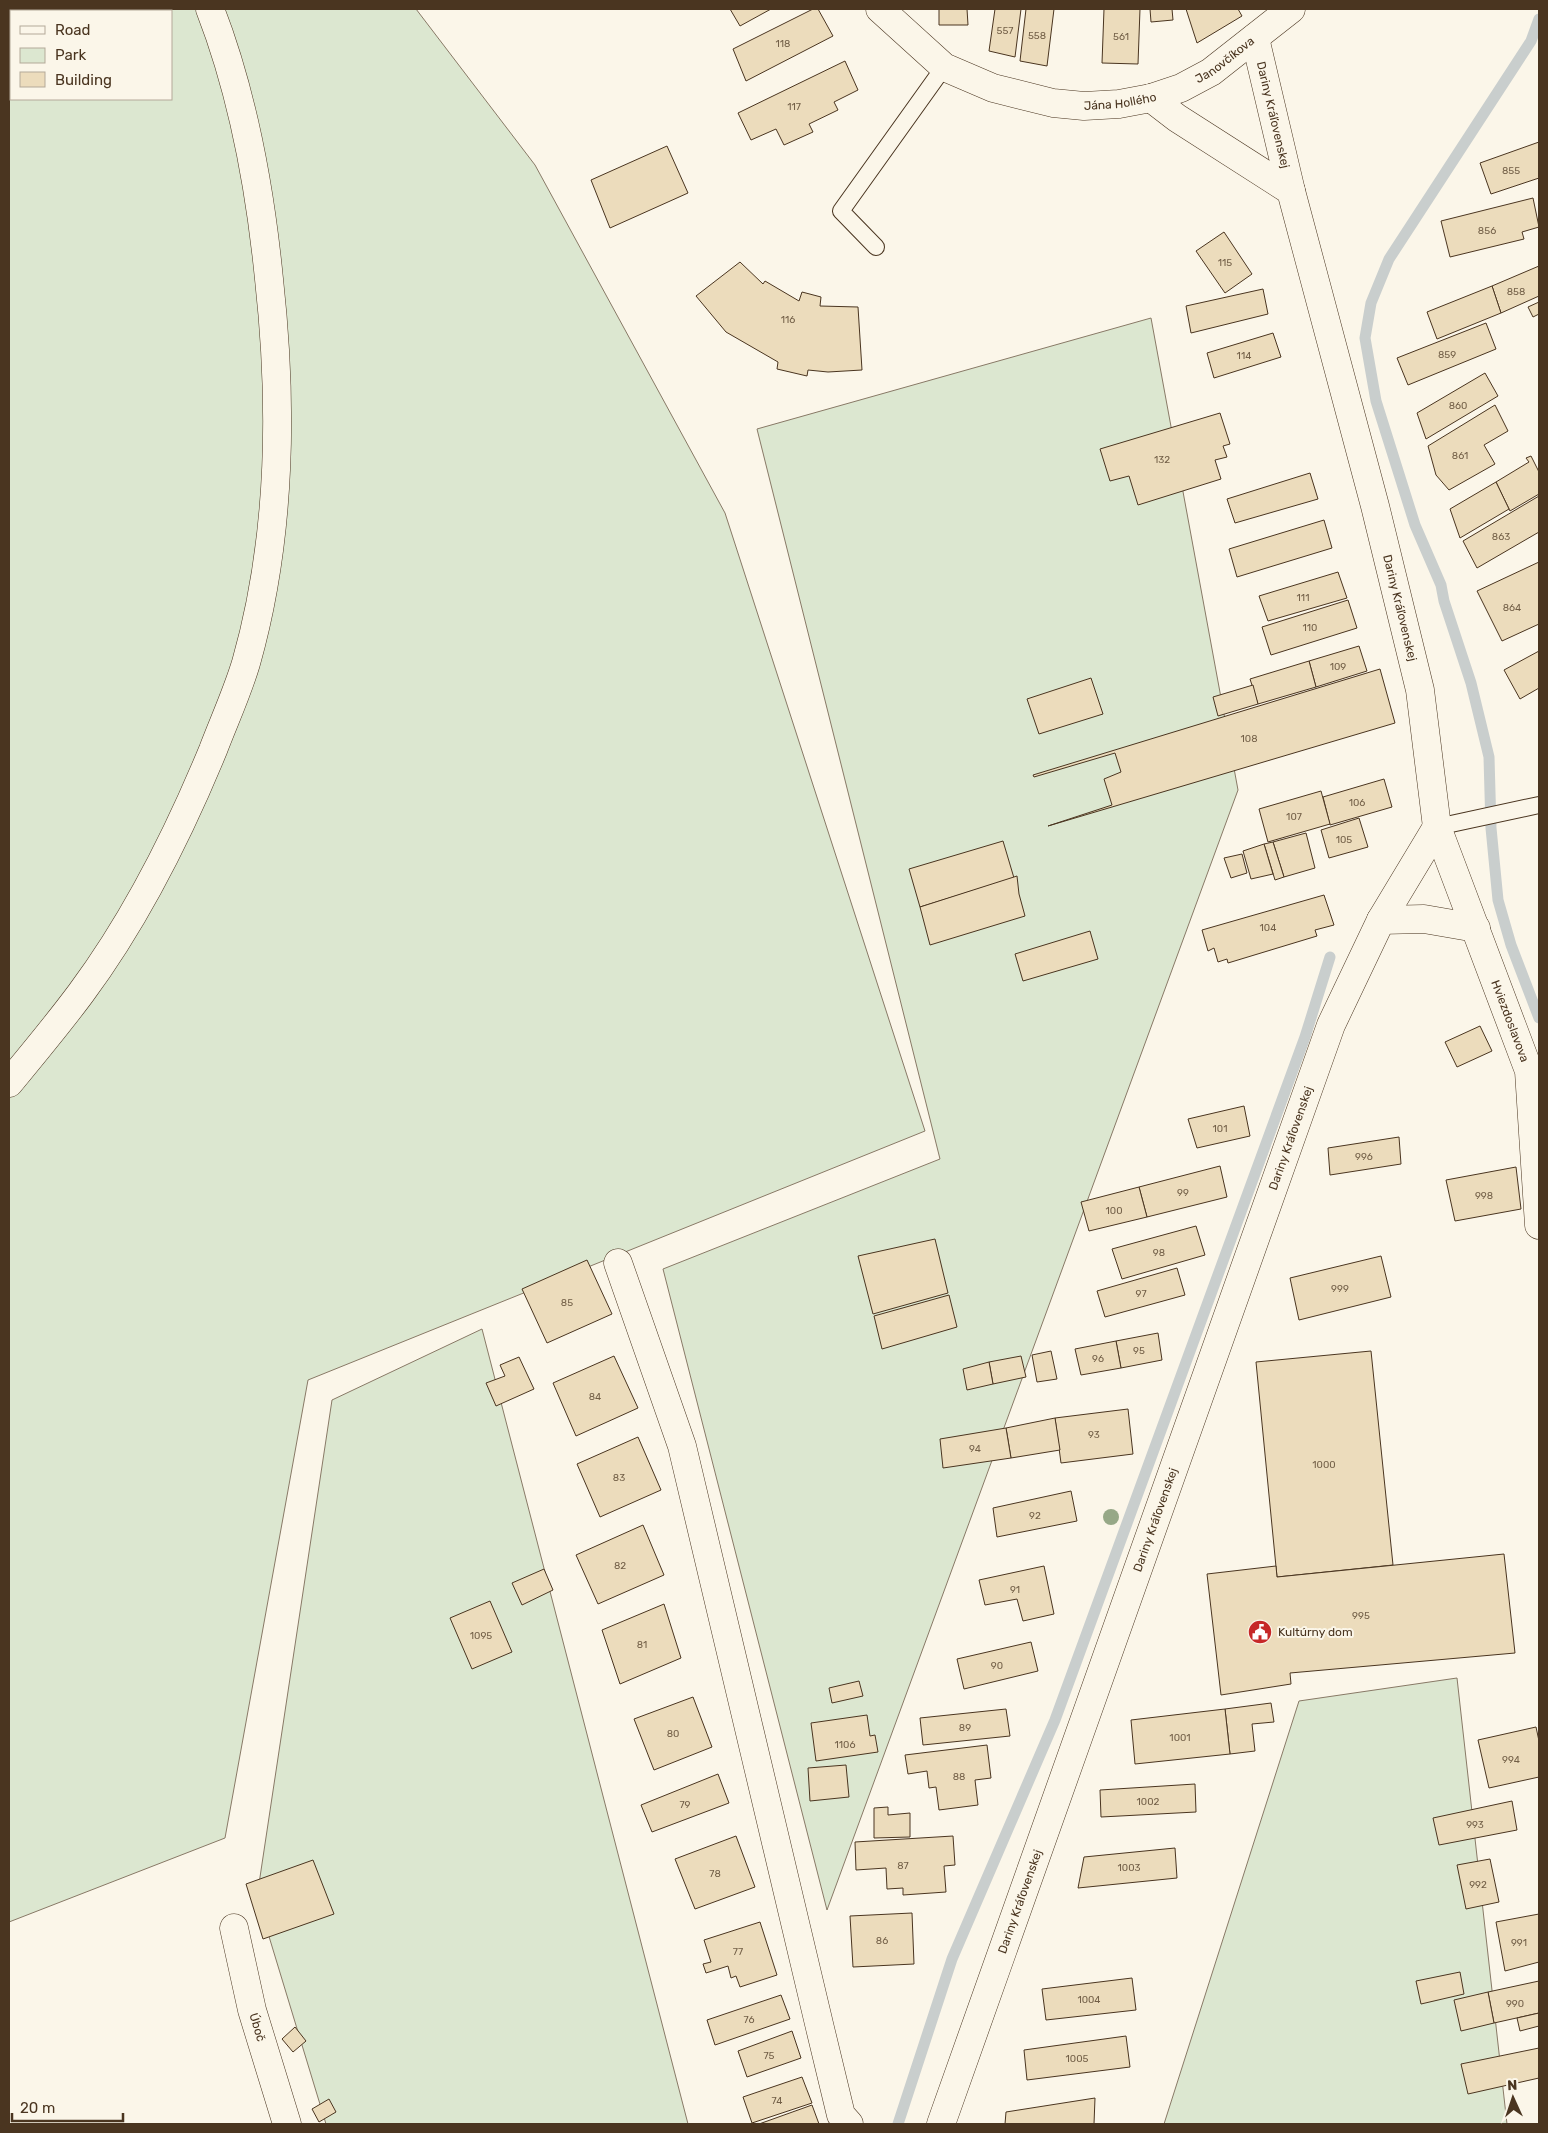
<svg xmlns="http://www.w3.org/2000/svg" width="1548" height="2133" viewBox="0 0 1548 2133" font-family="Rubik,sans-serif">
  <style>
    .green { fill: #dce7d0; stroke: #887966; fill-rule: evenodd }
    .lines { fill: none; stroke-linecap: round; stroke-linejoin: round }
    .stream { stroke: #c9cecd; stroke-width: 11 }
    .building { fill: #ecdcbc; stroke: #4a3520 }
    .lane-casing { stroke: #4a3520; stroke-width: 18 }
    .street-casing { stroke: #4a3520; stroke-width: 29 }
    .secondary-casing { stroke: #4a3520; stroke-width: 29 }
    .primary-casing { stroke: #4a3520; stroke-width: 29 }
    .lane { stroke: #fbf6e9; stroke-width: 16 }
    .street { stroke: #fbf6e9; stroke-width: 28 }
    .secondary { stroke: #fbf6e9; stroke-width: 28 }
    .primary { stroke: #fbf6e9; stroke-width: 28 }
    .tree { fill: #96a887 }
    .labels { text-anchor: middle; stroke-width: 4; stroke-linejoin: round; paint-order: stroke }
    .number-label { font-size: 10px; fill: #725f47 }
    .street-label { font-size: 12px; fill: #4a3520; stroke: #fbf6e9 }
    .poi-label { font-size: 12px; fill: #4a3520; stroke: #fbf6e9; text-anchor: start }
  </style>
  <rect width="100%" height="100%" fill="#fbf6e9"/>
  <g class="green">
    <path d="M 9,9 L 416,9 L 535,165 L 725,513 L 925,1131 L 308,1380 L 225,1838 L 9,1922 ZM 11,11 L 171,11 L 171,99 L 11,99 Z"/>
    <path d="M 1151,318 L 1238,790 L 827,1910 L 663,1269 L 940,1159 L 757,429 Z"/>
    <path d="M 482,1329 L 688,2124 L 326,2124 L 257,1897 L 332,1400 Z"/>
    <path d="M 1457,1678 L 1507,2124 L 1164,2124 L 1299,1701 Z"/>
  </g>
  <g class="lines">
    <g class="stream">
      <path d="M 1539,19 L 1531,41 L 1389,259 L 1371,303 L 1365,338 L 1376,401 L 1415,525 L 1441,585 L 1444,601 L 1471,683 L 1489,757 L 1491,828 L 1498,900 L 1511,945 L 1539,1018"/>
      <path d="M 898,2124 L 952,1959 L 1055,1720 L 1305,1037 L 1330,957"/>
    </g>
  </g>
  <g class="building">
    <path d="M 730,9 L 771,9 L 740,26 Z"/>
    <path d="M 813,9 L 818,9 L 833,36 L 746,81 L 733,49 Z"/>
    <path d="M 939,9 L 967,9 L 968,25 L 939,25 Z"/>
    <path d="M 995,9 L 1021,9 L 1015,57 L 989,51 Z"/>
    <path d="M 1026,9 L 1054,9 L 1047,66 L 1020,61 Z"/>
    <path d="M 1104,9 L 1140,9 L 1138,64 L 1102,63 Z"/>
    <path d="M 1150,9 L 1172,9 L 1173,20 L 1151,22 Z"/>
    <path d="M 1186,9 L 1238,9 L 1242,16 L 1197,43 Z"/>
    <path d="M 845,61 L 858,90 L 834,102 L 838,110 L 809,124 L 813,132 L 784,145 L 776,129 L 751,140 L 738,113 Z"/>
    <path d="M 1539,142 L 1539,178 L 1491,194 L 1480,163 Z"/>
    <path d="M 667,146 L 688,193 L 610,228 L 591,180 Z"/>
    <path d="M 1533,198 L 1539,227 L 1522,232 L 1524,239 L 1450,257 L 1441,221 Z"/>
    <path d="M 1224,232 L 1252,274 L 1225,293 L 1196,251 Z"/>
    <path d="M 740,262 L 763,284 L 765,281 L 799,301 L 802,292 L 821,297 L 820,306 L 858,307 L 862,370 L 828,372 L 808,370 L 807,376 L 777,369 L 778,362 L 726,332 L 696,296 Z"/>
    <path d="M 1539,266 L 1539,296 L 1501,313 L 1492,286 Z"/>
    <path d="M 1492,286 L 1501,313 L 1437,339 L 1427,312 Z"/>
    <path d="M 1263,289 L 1268,314 L 1191,333 L 1186,306 Z"/>
    <path d="M 1539,302 L 1539,314 L 1533,317 L 1528,307 Z"/>
    <path d="M 1486,323 L 1496,349 L 1408,385 L 1397,358 Z"/>
    <path d="M 1273,333 L 1281,357 L 1214,378 L 1207,353 Z"/>
    <path d="M 1485,373 L 1498,396 L 1426,439 L 1417,413 Z"/>
    <path d="M 1495,405 L 1508,431 L 1484,445 L 1495,464 L 1449,490 L 1436,475 L 1428,446 Z"/>
    <path d="M 1220,413 L 1230,444 L 1223,446 L 1227,457 L 1215,460 L 1221,479 L 1138,505 L 1129,476 L 1110,481 L 1100,449 Z"/>
    <path d="M 1531,456 L 1539,472 L 1539,494 L 1510,511 L 1496,482 L 1529,462 L 1526,458 Z"/>
    <path d="M 1310,473 L 1318,499 L 1235,523 L 1227,499 Z"/>
    <path d="M 1496,482 L 1509,509 L 1460,538 L 1450,509 Z"/>
    <path d="M 1539,496 L 1539,532 L 1477,568 L 1463,541 Z"/>
    <path d="M 1324,520 L 1332,548 L 1237,577 L 1229,549 Z"/>
    <path d="M 1539,562 L 1539,624 L 1502,641 L 1477,591 Z"/>
    <path d="M 1338,572 L 1347,598 L 1268,621 L 1259,596 Z"/>
    <path d="M 1348,600 L 1357,628 L 1271,655 L 1262,627 Z"/>
    <path d="M 1359,646 L 1367,671 L 1316,687 L 1309,661 Z"/>
    <path d="M 1539,651 L 1539,688 L 1520,699 L 1504,670 Z"/>
    <path d="M 1309,661 L 1316,687 L 1258,704 L 1250,679 Z"/>
    <path d="M 1380,669 L 1395,723 L 1048,826 L 1112,805 L 1104,779 L 1121,772 L 1115,753 L 1034,777 L 1033,775 Z"/>
    <path d="M 1091,678 L 1103,714 L 1039,734 L 1027,699 Z"/>
    <path d="M 1253,685 L 1258,704 L 1218,716 L 1213,697 Z"/>
    <path d="M 1384,779 L 1392,807 L 1330,825 L 1323,797 Z"/>
    <path d="M 1321,791 L 1330,824 L 1268,842 L 1259,809 Z"/>
    <path d="M 1359,818 L 1368,847 L 1329,858 L 1321,830 Z"/>
    <path d="M 1306,833 L 1315,868 L 1284,877 L 1273,842 Z"/>
    <path d="M 1003,841 L 1014,878 L 920,907 L 909,869 Z"/>
    <path d="M 1273,842 L 1284,877 L 1275,880 L 1264,844 Z"/>
    <path d="M 1264,844 L 1273,874 L 1251,879 L 1243,851 Z"/>
    <path d="M 1242,854 L 1247,873 L 1231,878 L 1224,858 Z"/>
    <path d="M 1017,876 L 1019,894 L 1025,916 L 930,945 L 920,907 Z"/>
    <path d="M 1324,895 L 1334,925 L 1315,930 L 1317,936 L 1228,963 L 1227,959 L 1218,962 L 1214,948 L 1208,951 L 1202,930 Z"/>
    <path d="M 1090,931 L 1098,959 L 1023,981 L 1015,954 Z"/>
    <path d="M 1480,1026 L 1492,1051 L 1457,1067 L 1445,1042 Z"/>
    <path d="M 1244,1106 L 1250,1136 L 1197,1148 L 1188,1119 Z"/>
    <path d="M 1399,1137 L 1401,1164 L 1330,1175 L 1328,1148 Z"/>
    <path d="M 1220,1166 L 1227,1197 L 1147,1217 L 1139,1187 Z"/>
    <path d="M 1516,1167 L 1521,1209 L 1455,1221 L 1446,1180 Z"/>
    <path d="M 1139,1187 L 1147,1217 L 1089,1231 L 1081,1202 Z"/>
    <path d="M 1196,1226 L 1205,1255 L 1122,1279 L 1112,1249 Z"/>
    <path d="M 935,1239 L 948,1293 L 873,1314 L 858,1256 Z"/>
    <path d="M 1381,1256 L 1391,1297 L 1299,1320 L 1290,1278 Z"/>
    <path d="M 587,1260 L 612,1314 L 547,1343 L 522,1289 Z"/>
    <path d="M 1177,1268 L 1185,1295 L 1105,1317 L 1097,1291 Z"/>
    <path d="M 949,1295 L 957,1327 L 882,1349 L 874,1316 Z"/>
    <path d="M 1158,1333 L 1162,1360 L 1121,1368 L 1116,1341 Z"/>
    <path d="M 1116,1341 L 1121,1368 L 1081,1375 L 1075,1349 Z"/>
    <path d="M 1051,1351 L 1057,1379 L 1037,1382 L 1032,1355 Z"/>
    <path d="M 1371,1351 L 1393,1565 L 1277,1577 L 1256,1362 Z"/>
    <path d="M 614,1356 L 638,1408 L 576,1436 L 553,1383 Z"/>
    <path d="M 1021,1356 L 1026,1377 L 993,1384 L 989,1362 Z"/>
    <path d="M 519,1357 L 534,1389 L 496,1406 L 486,1383 L 505,1376 L 500,1365 Z"/>
    <path d="M 989,1362 L 993,1384 L 967,1390 L 963,1369 Z"/>
    <path d="M 1128,1409 L 1133,1454 L 1061,1463 L 1055,1418 Z"/>
    <path d="M 1055,1418 L 1060,1450 L 1011,1458 L 1006,1428 Z"/>
    <path d="M 1006,1428 L 1011,1458 L 943,1468 L 940,1439 Z"/>
    <path d="M 638,1437 L 661,1490 L 600,1517 L 577,1464 Z"/>
    <path d="M 1071,1491 L 1077,1521 L 997,1537 L 993,1508 Z"/>
    <path d="M 643,1525 L 664,1575 L 598,1604 L 576,1555 Z"/>
    <path d="M 1504,1554 L 1515,1653 L 1290,1673 L 1291,1684 L 1221,1695 L 1207,1574 L 1276,1566 L 1277,1577 Z"/>
    <path d="M 1044,1566 L 1054,1614 L 1023,1621 L 1017,1599 L 985,1605 L 979,1580 Z"/>
    <path d="M 544,1569 L 553,1590 L 522,1605 L 512,1583 Z"/>
    <path d="M 490,1601 L 512,1652 L 472,1669 L 450,1618 Z"/>
    <path d="M 664,1604 L 681,1658 L 620,1684 L 602,1630 Z"/>
    <path d="M 1031,1642 L 1038,1671 L 964,1689 L 957,1659 Z"/>
    <path d="M 859,1681 L 863,1696 L 832,1703 L 829,1688 Z"/>
    <path d="M 693,1697 L 712,1747 L 654,1770 L 634,1719 Z"/>
    <path d="M 1271,1703 L 1274,1722 L 1252,1724 L 1255,1751 L 1230,1754 L 1225,1709 Z"/>
    <path d="M 1006,1709 L 1010,1736 L 923,1745 L 920,1718 Z"/>
    <path d="M 1225,1709 L 1230,1754 L 1135,1764 L 1131,1720 Z"/>
    <path d="M 867,1715 L 870,1736 L 875,1735 L 878,1752 L 816,1761 L 811,1723 Z"/>
    <path d="M 1536,1727 L 1539,1741 L 1539,1777 L 1489,1788 L 1478,1740 Z"/>
    <path d="M 987,1745 L 991,1778 L 975,1780 L 978,1805 L 939,1810 L 936,1787 L 929,1788 L 927,1771 L 908,1774 L 905,1755 Z"/>
    <path d="M 846,1765 L 849,1797 L 810,1801 L 808,1768 Z"/>
    <path d="M 718,1774 L 729,1803 L 652,1832 L 641,1805 Z"/>
    <path d="M 1195,1784 L 1196,1812 L 1101,1817 L 1100,1790 Z"/>
    <path d="M 1512,1801 L 1517,1830 L 1439,1845 L 1433,1818 Z"/>
    <path d="M 888,1807 L 888,1815 L 910,1813 L 910,1837 L 874,1838 L 874,1808 Z"/>
    <path d="M 736,1836 L 755,1887 L 695,1909 L 675,1859 Z"/>
    <path d="M 953,1836 L 955,1865 L 944,1866 L 946,1892 L 903,1895 L 903,1888 L 887,1889 L 886,1868 L 856,1870 L 855,1842 Z"/>
    <path d="M 1175,1848 L 1177,1878 L 1078,1888 L 1084,1857 Z"/>
    <path d="M 1490,1859 L 1499,1902 L 1466,1909 L 1457,1865 Z"/>
    <path d="M 313,1860 L 334,1914 L 263,1939 L 246,1884 Z"/>
    <path d="M 912,1913 L 914,1964 L 853,1967 L 850,1916 Z"/>
    <path d="M 1539,1914 L 1539,1962 L 1505,1971 L 1496,1922 Z"/>
    <path d="M 760,1922 L 777,1975 L 740,1987 L 736,1976 L 731,1978 L 728,1966 L 706,1973 L 703,1964 L 711,1962 L 704,1940 Z"/>
    <path d="M 1460,1972 L 1464,1994 L 1421,2004 L 1416,1981 Z"/>
    <path d="M 1132,1978 L 1136,2010 L 1046,2020 L 1042,1989 Z"/>
    <path d="M 1539,1981 L 1539,2013 L 1494,2023 L 1488,1992 Z"/>
    <path d="M 1488,1992 L 1494,2023 L 1461,2031 L 1454,2000 Z"/>
    <path d="M 781,1995 L 790,2019 L 715,2045 L 707,2020 Z"/>
    <path d="M 1539,2013 L 1539,2026 L 1520,2031 L 1517,2018 Z"/>
    <path d="M 295,2027 L 306,2041 L 293,2052 L 282,2039 Z"/>
    <path d="M 792,2031 L 801,2058 L 747,2077 L 738,2051 Z"/>
    <path d="M 1126,2036 L 1130,2067 L 1027,2080 L 1024,2050 Z"/>
    <path d="M 1539,2048 L 1539,2078 L 1468,2094 L 1461,2064 Z"/>
    <path d="M 802,2077 L 812,2103 L 752,2123 L 743,2097 Z"/>
    <path d="M 1095,2098 L 1094,2124 L 1005,2124 L 1006,2112 Z"/>
    <path d="M 329,2099 L 336,2112 L 319,2122 L 312,2109 Z"/>
    <path d="M 812,2105 L 819,2124 L 759,2124 Z"/>
  </g>
  <g class="lines">
    <g class="lane-casing">
      <g id="lane">
        <path d="M 876,247 L 841,211 L 944,67"/>
        <path d="M 1437,827 L 1539,805"/>
      </g>
    </g>
    <g class="street-casing">
      <g id="street">
        <path id="s1" d="M 1255,38 L 1291,191"/>
        <path id="s2" d="M 1151,98 L 1177,118 L 1291,191 L 1375,506 L 1420,690 L 1437,827 L 1529,1071 L 1539,1225"/>
        <path d="M 1381,920 L 1424,919 L 1476,928"/>
        <path d="M 618,1263 L 682,1446 L 820,2028 L 841,2115 L 849,2124"/>
        <path id="s3" d="M 234,1928 L 252,2010 L 287,2124"/>
        <path id="s4" d="M 941,2124 L 1331,1025 L 1381,920 L 1437,827"/>
      </g>
    </g>
    <g class="secondary-casing">
      <g id="secondary">
        <path id="s5" d="M 880,9 L 944,67 L 993,88 L 1053,103 L 1084,106 L 1119,104 L 1151,98 L 1181,88 L 1211,72 L 1291,9"/>
      </g>
    </g>
    <g class="primary-casing">
      <path id="primary" d="M 9,1083 C 33,1054 58,1024 81,993 C 136,919 178,835 213,750 C 224,721 237,693 246,663 C 281,540 283,406 269,279 C 260,188 243,94 210,9"/>
    </g>
    <use href="#lane" class="lane"/>
    <use href="#street" class="street"/>
    <use href="#secondary" class="secondary"/>
    <use href="#primary" class="primary"/>
  </g>
  <circle class="tree" cx="1111" cy="1517" r="8"/>
  <defs>
    <g id="civic-disc" transform="scale(1.25)"><circle r="9.5" fill="#c62828" stroke="#fbf6e9"/><path d="M-.6-6.5H3V-4.5H.6V-3L4-1V1h2V6H-6V1h2V-1L-.6-3ZM-1.2 2.5V6h2.4V2.5Z" fill="#fff"/></g>
  </defs>
  <g fill-rule="evenodd">
    <use href="#civic-disc" x="1260" y="1632"/>
  </g>
  <g class="labels">
    <g class="number-label">
      <text x="1005" y="34">557</text>
      <text x="1037" y="39">558</text>
      <text x="1121" y="40">561</text>
      <text x="783" y="47">118</text>
      <text x="794" y="110">117</text>
      <text x="1511" y="174">855</text>
      <text x="1487" y="234">856</text>
      <text x="1225" y="266">115</text>
      <text x="1516" y="295">858</text>
      <text x="788" y="323">116</text>
      <text x="1447" y="358">859</text>
      <text x="1244" y="359">114</text>
      <text x="1458" y="409">860</text>
      <text x="1460" y="459">861</text>
      <text x="1162" y="463">132</text>
      <text x="1501" y="540">863</text>
      <text x="1303" y="601">111</text>
      <text x="1512" y="611">864</text>
      <text x="1310" y="631">110</text>
      <text x="1338" y="670">109</text>
      <text x="1249" y="742">108</text>
      <text x="1357" y="806">106</text>
      <text x="1294" y="820">107</text>
      <text x="1344" y="843">105</text>
      <text x="1268" y="931">104</text>
      <text x="1220" y="1132">101</text>
      <text x="1364" y="1160">996</text>
      <text x="1183" y="1196">99</text>
      <text x="1484" y="1199">998</text>
      <text x="1114" y="1214">100</text>
      <text x="1159" y="1256">98</text>
      <text x="1340" y="1292">999</text>
      <text x="1141" y="1297">97</text>
      <text x="567" y="1306">85</text>
      <text x="1139" y="1354">95</text>
      <text x="1098" y="1362">96</text>
      <text x="595" y="1400">84</text>
      <text x="1094" y="1438">93</text>
      <text x="975" y="1452">94</text>
      <text x="1324" y="1468">1000</text>
      <text x="619" y="1481">83</text>
      <text x="1035" y="1519">92</text>
      <text x="620" y="1569">82</text>
      <text x="1015" y="1593">91</text>
      <text x="1361" y="1619">995</text>
      <text x="481" y="1639">1095</text>
      <text x="642" y="1648">81</text>
      <text x="997" y="1669">90</text>
      <text x="965" y="1731">89</text>
      <text x="673" y="1737">80</text>
      <text x="1180" y="1741">1001</text>
      <text x="845" y="1748">1106</text>
      <text x="1511" y="1763">994</text>
      <text x="959" y="1780">88</text>
      <text x="1148" y="1805">1002</text>
      <text x="685" y="1808">79</text>
      <text x="1475" y="1828">993</text>
      <text x="903" y="1869">87</text>
      <text x="1129" y="1871">1003</text>
      <text x="715" y="1877">78</text>
      <text x="1478" y="1888">992</text>
      <text x="882" y="1944">86</text>
      <text x="1519" y="1946">991</text>
      <text x="738" y="1955">77</text>
      <text x="1089" y="2003">1004</text>
      <text x="1515" y="2007">990</text>
      <text x="749" y="2023">76</text>
      <text x="769" y="2059">75</text>
      <text x="1077" y="2062">1005</text>
      <text x="777" y="2104">74</text>
    </g>
    <g class="street-label">
      <text dy="4" stroke="none"><textPath href="#s5" startOffset="384">Janovčíkova</textPath></text>
      <text dy="4" stroke="none"><textPath href="#s5" startOffset="269">Jána Hollého</textPath></text>
      <text dy="4" stroke="none"><textPath href="#s1" startOffset="79">Dariny Kráľovenskej</textPath></text>
      <text dy="4" stroke="none"><textPath href="#s2" startOffset="599">Dariny Kráľovenskej</textPath></text>
      <text dy="4" stroke="none"><textPath href="#s2" startOffset="1029">Hviezdoslavova</textPath></text>
      <text dy="4" stroke="none"><textPath href="#s4" startOffset="1046">Dariny Kráľovenskej</textPath></text>
      <text dy="4" stroke="none"><textPath href="#s4" startOffset="641">Dariny Kráľovenskej</textPath></text>
      <text dy="4" stroke="none"><textPath href="#s4" startOffset="236">Dariny Kráľovenskej</textPath></text>
      <text dy="4" stroke="none"><textPath href="#s3" startOffset="102">Úboč</textPath></text>
    </g>
    <g class="poi-label">
      <text x="1278" y="1636">Kultúrny dom</text>
    </g>
  </g>
  <rect width="1548" height="2133" fill="none" stroke="#4a3520" stroke-width="20"/>
  <rect x="10" y="10" width="162" height="90" fill="#fbf6e9" stroke="#b4a999"/>
  <rect x="20" y="26" width="25" height="8" fill="#fbf6e9" stroke="#b4a999"/>
  <text x="55" y="35" font-size="15" fill="#4a3520">Road</text>
  <rect x="20" y="48" width="25" height="15" fill="#dce7d0" stroke="#b4a999"/>
  <text x="55" y="60" font-size="15" fill="#4a3520">Park</text>
  <rect x="20" y="72" width="25" height="15" fill="#ecdcbc" stroke="#b4a999"/>
  <text x="55" y="85" font-size="15" fill="#4a3520">Building</text>
  <g transform="translate(1513 2098) rotate(357)" stroke="#fbf6e9" stroke-width="4" paint-order="stroke">
  <path d="M0-4L9 19L0 12L-9 19Z" fill="#4a3520"/>
  <text y="-8" font-size="14" font-weight="bold" text-anchor="middle" fill="#4a3520">N</text>
  </g>
  <path d="M12 2113v8h111v-8" fill="none" stroke="#4a3520" stroke-width="2.5"/>
  <text x="20" y="2113" font-size="15" fill="#4a3520" stroke="#fbf6e9" stroke-width="4" paint-order="stroke">20 m</text>
</svg>
